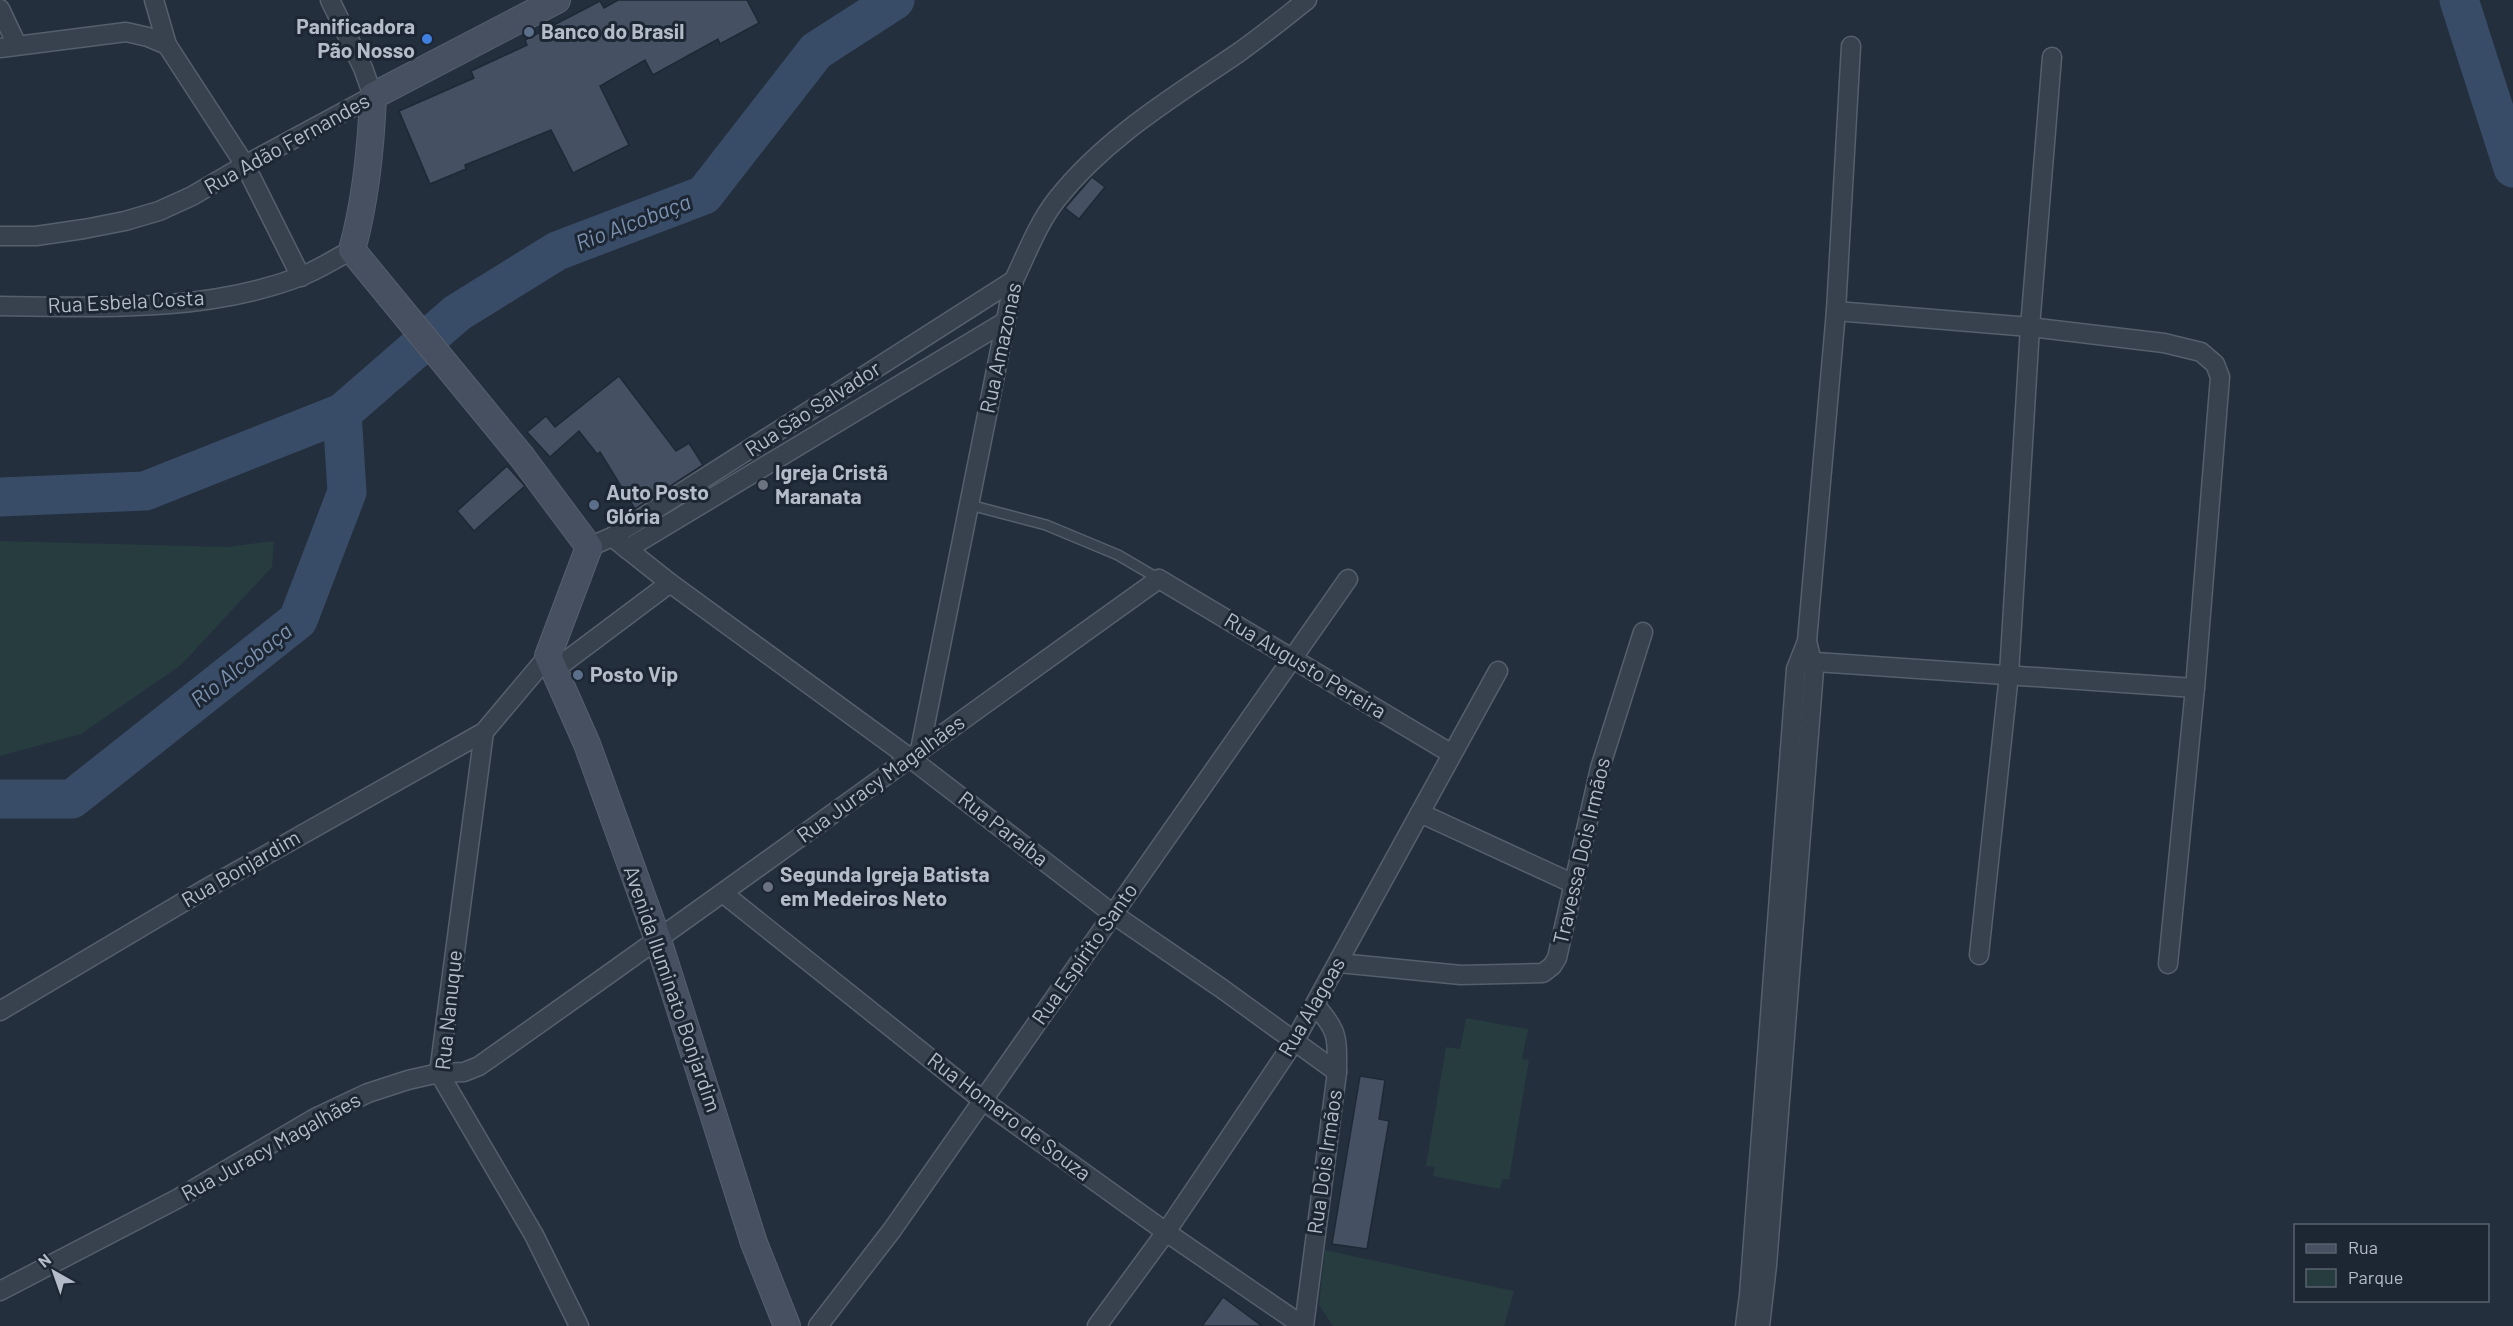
<svg xmlns="http://www.w3.org/2000/svg" width="2513" height="1326" viewBox="0 0 2513 1326" font-family="Barlow,sans-serif">
  <style>
    .green { fill: #263c3f }
    .lines { fill: none; stroke-linecap: round; stroke-linejoin: round }
    .river { stroke: #394c67; stroke-width: 39 }
    .building { fill: #455162; stroke: #1f2835; stroke-width: 1.5 }
    .lane-casing { stroke: #565f6c; stroke-width: 12 }
    .street-casing { stroke: #565f6c; stroke-width: 21 }
    .secondary-casing { stroke: #565f6c; stroke-width: 28 }
    .lane { stroke: #38414e; stroke-width: 9 }
    .street { stroke: #38414e; stroke-width: 18 }
    .secondary { stroke: #465061; stroke-width: 26 }
    .service-dot { fill: #5c6f8a; stroke: #1d2633; stroke-width: 2 }
    .shop-dot { fill: #3f7fe0; stroke: #1d2633; stroke-width: 2 }
    .worship-dot { fill: #6b7280; stroke: #1d2633; stroke-width: 2 }
    .labels { text-anchor: middle; stroke-width: 6; stroke-linejoin: round; paint-order: stroke }
    .poi-label { font-size: 21px; font-weight: bold; fill: #b4bcc9; stroke: #1d2633; text-anchor: start }
    .street-label { font-size: 21px; fill: #b4bcc9; stroke: #1d2633 }
    .water-label { font-size: 22px; font-style: italic; fill: #7c92b1; stroke: #1d2633 }
  </style>
  <rect width="100%" height="100%" fill="#242f3e"/>
  <g class="green">
    <path d="M 0,541 L 228,547 L 274,541 L 272,567 L 181,665 L 81,734 L 0,756 Z"/>
    <path d="M 1466,1018 L 1528,1029 L 1522,1059 L 1529,1060 L 1509,1179 L 1502,1179 L 1500,1189 L 1433,1176 L 1435,1167 L 1426,1166 L 1446,1047 L 1460,1049 Z"/>
    <path d="M 1325,1250 L 1514,1291 L 1504,1326 L 1333,1326 L 1319,1305 Z"/>
  </g>
  <g class="lines">
    <g class="river">
      <path d="M 2459,0 L 2513,168"/>
      <path d="M 0,497 L 145,491 L 342,413"/>
      <path d="M 0,799 L 72,799 L 298,620 L 347,492 L 342,413 L 457,313 L 557,251 L 704,195 L 816,51 L 895,0"/>
    </g>
  </g>
  <g class="building">
    <path d="M 618,0 L 747,0 L 759,23 L 720,44 L 718,39 L 653,75 L 645,60 L 600,86 L 629,145 L 573,173 L 551,130 L 465,165 L 466,169 L 430,184 L 399,111 L 474,78 L 471,71 L 527,45 L 525,40 L 600,1 L 604,8 Z"/>
    <path d="M 1092,177 L 1105,187 L 1079,219 L 1065,208 Z"/>
    <path d="M 619,376 L 676,451 L 689,443 L 703,465 L 635,509 L 600,452 L 597,454 L 579,431 L 550,457 L 527,432 L 546,416 L 555,427 Z"/>
    <path d="M 507,466 L 525,486 L 474,531 L 457,511 Z"/>
    <path d="M 1360,1076 L 1385,1080 L 1379,1119 L 1389,1121 L 1367,1249 L 1332,1244 Z"/>
    <path d="M 1223,1297 L 1262,1326 L 1202,1326 Z"/>
  </g>
  <g class="lines">
    <g class="lane-casing">
      <path id="lane" d="M 970,505 L 1046,525 L 1118,555 L 1159,579"/>
    </g>
    <g class="street-casing">
      <g id="street">
        <path d="M 154,0 L 167,45 L 245,165 L 301,277"/>
        <path d="M 0,9 L 17,45"/>
        <path d="M 0,48 L 126,32 L 148,37 L 167,45"/>
        <path d="M 0,236 L 36,236 L 84,229 L 125,221 L 159,211 L 192,196 L 245,165 L 373,96 L 363,68 L 330,0"/>
        <path d="M 0,306 C 99,307 204,313 299,277 C 317,271 334,259 352,250"/>
        <path d="M 1836,311 L 2030,327 L 2164,343 L 2201,352 L 2215,364 L 2220,377 L 2195,688 L 2168,964"/>
        <path d="M 612,537 L 1014,280"/>
        <path d="M 589,547 L 612,537 L 670,583 L 910,758 L 1113,914 L 1221,988 L 1337,1072"/>
        <path d="M 627,549 L 1006,321"/>
        <path d="M 1802,661 L 2195,688"/>
        <path d="M 554,670 L 670,583"/>
        <path d="M 484,732 L 439,1073 L 534,1235 L 579,1326"/>
        <path d="M 920,750 L 1014,280 C 1027,253 1038,223 1057,199 C 1106,137 1174,97 1238,53 C 1262,36 1284,18 1307,0"/>
        <path d="M 1420,813 L 1574,884"/>
        <path d="M 724,894 L 982,1100 L 1166,1232 L 1303,1326"/>
        <path d="M 1979,955 L 2009,674 L 2030,327 L 2052,57"/>
        <path d="M 1339,963 L 1461,975 L 1543,973 L 1552,966 L 1557,958 L 1600,768 L 1643,632"/>
        <path d="M 0,1011 L 202,891 L 484,732 L 548,656"/>
        <path d="M 0,1291 L 177,1199 L 315,1118 L 368,1093 L 408,1080 L 439,1073 L 464,1072 L 479,1066 C 707,906 932,741 1159,579 L 1452,754"/>
        <path d="M 818,1326 L 892,1230 L 1348,579"/>
        <path d="M 1097,1326 L 1166,1232 L 1294,1042 L 1498,671"/>
        <path d="M 1304,1326 L 1337,1072 C 1337,1037 1339,1032 1315,1005"/>
        <path d="M 1745,1326 L 1749,1295 L 1796,669 L 1807,641 L 1836,311 L 1851,46"/>
        <path d="M 1760,1326 L 1767,1265 L 1814,670 L 1807,641"/>
      </g>
    </g>
    <g class="secondary-casing">
      <path id="secondary" d="M 557,0 L 373,96 C 371,149 366,199 352,250 L 522,457 L 589,547 L 548,656 L 587,744 L 658,940 L 754,1243 L 787,1326"/>
    </g>
    <use href="#lane" class="lane"/>
    <use href="#street" class="street"/>
    <use href="#secondary" class="secondary"/>
  </g>
  <g class="service-dot">
    <circle cx="529" cy="32" r="6"/>
    <circle cx="594" cy="505" r="6"/>
    <circle cx="578" cy="675" r="6"/>
  </g>
  <circle class="shop-dot" cx="427" cy="39" r="6"/>
  <g class="worship-dot">
    <circle cx="763" cy="485" r="6"/>
    <circle cx="768" cy="887" r="6"/>
  </g>
  <g class="labels">
    <g class="poi-label">
      <text x="415" y="34" text-anchor="end">Panificadora<tspan x="415" dy="24">Pão Nosso</tspan></text>
      <text x="541" y="39">Banco do Brasil</text>
      <text x="775" y="480">Igreja Cristã<tspan x="775" dy="24">Maranata</tspan></text>
      <text x="606" y="500">Auto Posto<tspan x="606" dy="24">Glória</tspan></text>
      <text x="590" y="682">Posto Vip</text>
      <text x="780" y="882">Segunda Igreja Batista<tspan x="780" dy="24">em Medeiros Neto</tspan></text>
    </g>
    <g class="street-label">
      <text transform="translate(287 144) rotate(-29)" y="7">Rua Adão Fernandes</text>
      <text transform="translate(126 302) rotate(-3)" y="7">Rua Esbela Costa</text>
      <text transform="translate(1001 348) rotate(-78)" y="7">Rua Amazonas</text>
      <text transform="translate(813 409) rotate(-33)" y="7">Rua São Salvador</text>
      <text transform="translate(1305 666) rotate(31)" y="7">Rua Augusto Pereira</text>
      <text transform="translate(881 779) rotate(-36)" y="7">Rua Juracy Magalhães</text>
      <text transform="translate(1003 829) rotate(38)" y="7">Rua Paraíba</text>
      <text transform="translate(1582 851) rotate(-77)" y="7">Travessa Dois Irmãos</text>
      <text transform="translate(241 869) rotate(-30)" y="7">Rua Bonjardim</text>
      <text transform="translate(1085 954) rotate(-55)" y="7">Rua Espírito Santo</text>
      <text transform="translate(672 989) rotate(71)" y="7">Avenida Iluminato Bonjardim</text>
      <text transform="translate(1312 1007) rotate(-60)" y="7">Rua Alagoas</text>
      <text transform="translate(449 1010) rotate(-84)" y="7">Rua Nanuque</text>
      <text transform="translate(1009 1117) rotate(37)" y="7">Rua Homero de Souza</text>
      <text transform="translate(271 1147) rotate(-29)" y="7">Rua Juracy Magalhães</text>
      <text transform="translate(1325 1162) rotate(-82)" y="7">Rua Dois Irmãos</text>
    </g>
    <g class="water-label">
      <text transform="translate(633 222) rotate(-21)" y="8">Rio Alcobaça</text>
      <text transform="translate(241 665) rotate(-38)" y="8">Rio Alcobaça</text>
    </g>
  </g>
  <rect x="2294" y="1224" width="195" height="78" fill="#1d2633" stroke="#59626f" stroke-width="1.5"/>
  <rect x="2306" y="1244" width="30" height="9" fill="#465061" stroke="#59626f" stroke-width="1.5"/>
  <text x="2348" y="1254" font-size="18" fill="#b4bcc9">Rua</text>
  <rect x="2306" y="1269" width="30" height="18" fill="#263c3f" stroke="#59626f" stroke-width="1.5"/>
  <text x="2348" y="1284" font-size="18" fill="#b4bcc9">Parque</text>
  <g transform="translate(54 1272) rotate(320)" stroke="#1d2633" stroke-width="4.5" paint-order="stroke">
  <path d="M0-4.5L10 22L0 15L-10 22Z" fill="#b4bcc9"/>
  <text y="-9" font-size="16" font-weight="bold" text-anchor="middle" fill="#b4bcc9">N</text>
  </g>
</svg>
